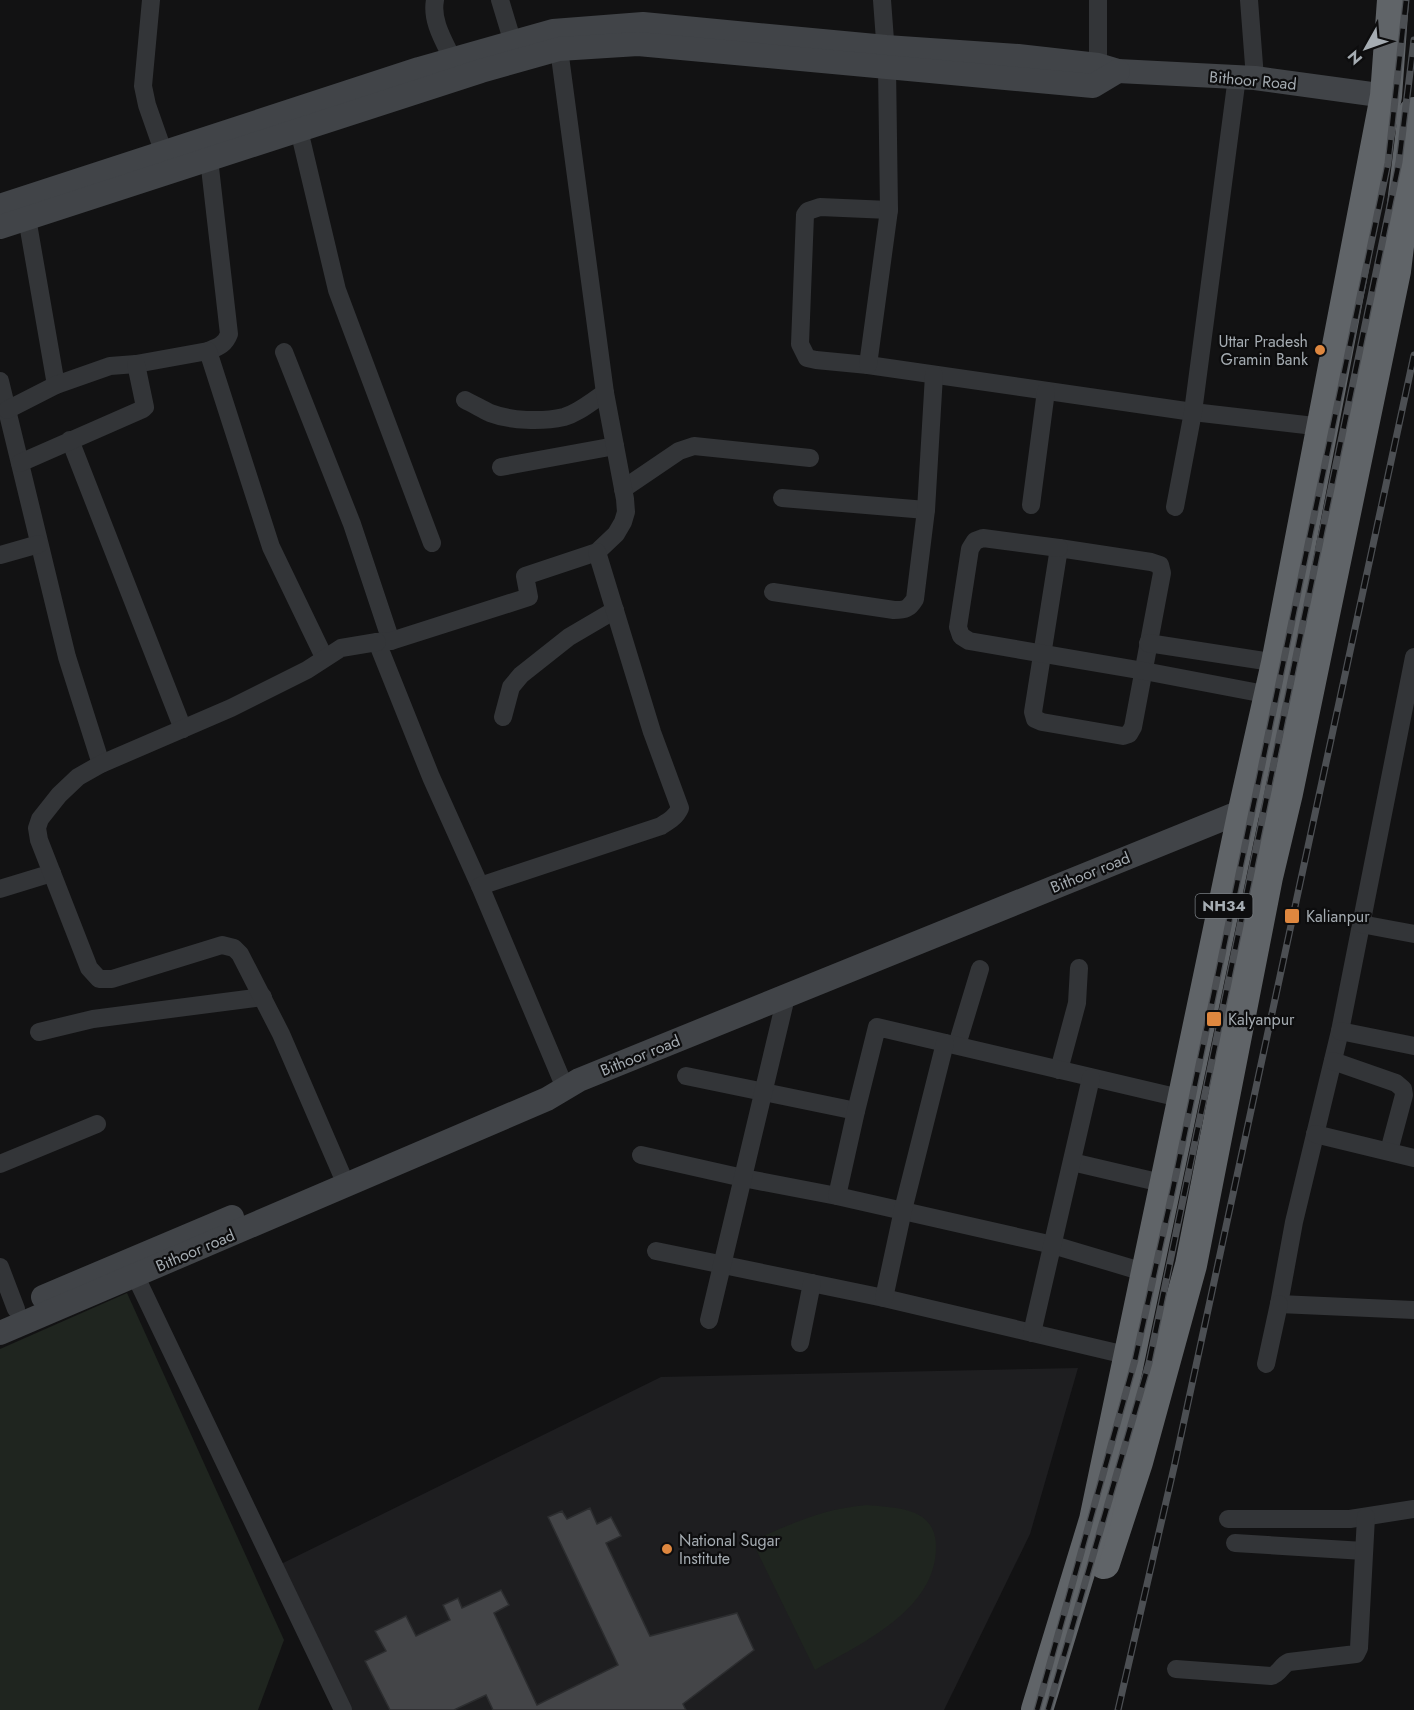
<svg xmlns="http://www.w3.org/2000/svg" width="1414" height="1710" viewBox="0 0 1414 1710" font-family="Jost,sans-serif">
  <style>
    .built { fill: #1e1e20 }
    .green { fill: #1f251f }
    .building { fill: #444548; stroke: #2c2d2f; stroke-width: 1.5 }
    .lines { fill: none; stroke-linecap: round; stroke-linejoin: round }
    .street { stroke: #333538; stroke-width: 18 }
    .secondary { stroke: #414448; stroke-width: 24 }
    .highway { stroke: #606468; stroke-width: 32 }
    .rail-casing { stroke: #4c4f53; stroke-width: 7 }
    .rail { stroke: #0d0d0e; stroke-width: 4.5; stroke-dasharray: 14; stroke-linecap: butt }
    .poi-dot { fill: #de873f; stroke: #0d0d0e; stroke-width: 2 }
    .labels { text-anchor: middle; stroke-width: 4.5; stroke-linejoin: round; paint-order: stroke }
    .shield { fill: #0d0d0e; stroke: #777c81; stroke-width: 1.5 }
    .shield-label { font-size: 15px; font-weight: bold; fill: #a5acb2 }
    .street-label { font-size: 16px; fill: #a5acb2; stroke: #0d0d0e }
    .poi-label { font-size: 16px; fill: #a5acb2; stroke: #0d0d0e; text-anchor: start }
  </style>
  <rect width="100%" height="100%" fill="#121213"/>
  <path class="built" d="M 1078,1368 L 1030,1534 L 944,1710 L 350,1710 L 279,1565 L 661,1377 Z"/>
  <g class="green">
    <path d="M 127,1293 L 284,1640 L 258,1710 L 0,1710 L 0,1349 Z"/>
    <path d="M 867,1505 C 897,1508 936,1507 936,1547 C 936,1610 862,1643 815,1670 L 752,1541 C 793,1523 822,1509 867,1505 Z"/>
  </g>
  <g class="building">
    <path d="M 1238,924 L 1239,924 L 1202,1114 L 1199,1113 Z"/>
    <path d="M 590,1508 L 597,1524 L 611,1517 L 621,1536 L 606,1543 L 650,1636 L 737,1613 L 754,1650 L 683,1704 L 686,1710 L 493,1710 L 486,1695 L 454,1710 L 390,1710 L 365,1661 L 386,1651 L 375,1631 L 406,1616 L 416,1636 L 450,1620 L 443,1605 L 458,1598 L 462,1608 L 501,1590 L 509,1605 L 494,1613 L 537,1705 L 618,1665 L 548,1517 L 562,1511 L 567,1519 Z"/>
  </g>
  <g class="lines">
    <g class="street">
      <path d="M 151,0 L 143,86 L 147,105 L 168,165"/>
      <path d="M 435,0 C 431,21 444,41 453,60"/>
      <path d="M 500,0 L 513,43"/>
      <path d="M 1098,0 L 1098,65"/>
      <path d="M 1249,0 L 1255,78"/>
      <path d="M 299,130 L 337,290 L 432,543"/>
      <path d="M 889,210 L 820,207 L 808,211 L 805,215 L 800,344 L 807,358 L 816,360 L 868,365 L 1193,412 L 1323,427"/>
      <path d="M 27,218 L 56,385"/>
      <path d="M 208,351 C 218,347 225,345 229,334 L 209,159"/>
      <path d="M 284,352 L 352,524 L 391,641"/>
      <path d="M 868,365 L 889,210 L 887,67 L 882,0"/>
      <path d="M 0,381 L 67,657 L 101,764"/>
      <path d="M 465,400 C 473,404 482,409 490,413 C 511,421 542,422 564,417 C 579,413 592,401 605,393"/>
      <path d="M 7,410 L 56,385 L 110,366 L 136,364 L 208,351 L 271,547 L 324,657"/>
      <path d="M 70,440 L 183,729"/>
      <path d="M 20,463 L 143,409 L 145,407 L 136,364"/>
      <path d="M 501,467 L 615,446"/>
      <path d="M 623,489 L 679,451 L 694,446 L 810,458"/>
      <path d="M 782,498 L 926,510"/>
      <path d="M 1031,505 L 1046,391"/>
      <path d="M 1175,507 L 1193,412 L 1237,77"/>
      <path d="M 1059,548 L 1151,562 L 1160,565 L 1162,573 L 1133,727 L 1129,734 L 1123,736 L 1042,722 L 1035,719 L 1033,712 Z"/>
      <path d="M 1059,548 L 983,538 L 975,541 L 970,549 L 958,627 L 961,636 L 969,641 L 1144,671 L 1270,695"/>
      <path d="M 0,555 L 39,544"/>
      <path d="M 773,592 L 894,610 C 905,610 909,609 915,599 L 926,510 L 934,375"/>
      <path d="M 1148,643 L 1277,663"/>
      <path d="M 1414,657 L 1340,1031 L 1294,1222 L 1279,1304 L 1414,1310"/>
      <path d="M 503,717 L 511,687 L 521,675 L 569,637 L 615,610"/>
      <path d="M 480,886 L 431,777 L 377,642 L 391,641 L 529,597 L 525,576 L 597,552 L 616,534 L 623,522 L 626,512 L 625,499 L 605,393 L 559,49"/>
      <path d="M 0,889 L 52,873"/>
      <path d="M 1361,924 L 1414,934"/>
      <path d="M 1340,1031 L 1414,1046"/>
      <path d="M 39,1032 L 93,1019 L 263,997"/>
      <path d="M 957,1045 L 980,969"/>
      <path d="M 1333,1061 L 1396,1083 L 1403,1089 L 1404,1095 L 1389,1151"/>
      <path d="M 1059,1070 L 1077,1003 L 1079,968"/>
      <path d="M 686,1076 L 856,1111"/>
      <path d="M 563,1083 L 480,886 L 661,826 C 669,821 676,817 680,808 L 652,732 L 597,552"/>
      <path d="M 1315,1134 L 1414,1158"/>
      <path d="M 641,1155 L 743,1178 L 837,1196"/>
      <path d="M 1072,1162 L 1166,1184"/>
      <path d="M 0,1164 L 97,1124"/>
      <path d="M 341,1173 L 281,1034 L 240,954 L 234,948 L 222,945 L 112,979 L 99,979 L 89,968 L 39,840 L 37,828 L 40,819 L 59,795 L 78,777 L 101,764 L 231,708 L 307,670 L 341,648 L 377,642"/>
      <path d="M 656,1251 L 884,1298 L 1130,1356"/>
      <path d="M 0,1267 L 16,1309"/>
      <path d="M 1147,1273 L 1053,1245 L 837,1196 L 856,1111 L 877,1027 L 1184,1099"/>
      <path d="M 135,1275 L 343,1710"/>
      <path d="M 884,1298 L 903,1210 L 945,1043"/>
      <path d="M 709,1320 L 786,997"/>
      <path d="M 1032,1333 L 1091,1078"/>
      <path d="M 800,1343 L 812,1283"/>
      <path d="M 1266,1364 L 1279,1304"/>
      <path d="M 1228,1519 L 1350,1519 L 1414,1509"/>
      <path d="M 1235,1543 L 1364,1551"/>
      <path d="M 1176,1669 L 1271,1676 C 1280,1674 1281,1665 1289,1662 L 1356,1654 L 1359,1648 L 1366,1517"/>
    </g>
    <g class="secondary">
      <path d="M 0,206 L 419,69 L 553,31 L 643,24 L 886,47 L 1018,56 L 1098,65 L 1118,71 L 1255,78 L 1386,96"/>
      <path d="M 0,227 L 481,71 L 559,49 L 638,44 L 1093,86 L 1118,71"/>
      <path d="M 43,1297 L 232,1217"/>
      <path d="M 0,1333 L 547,1099 L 579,1080 L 1287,793"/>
    </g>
    <g class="highway">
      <path d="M 1104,1563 L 1137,1462 L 1191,1265 L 1267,877 L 1287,793 L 1395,271 L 1414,113"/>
      <path d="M 1037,1710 L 1095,1520 L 1244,810 L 1277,663 L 1386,96 L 1393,0"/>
    </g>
    <g class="rail-casing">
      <g id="rail">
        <path d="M 1037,1710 L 1135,1360 L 1173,1189 L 1388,163 L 1406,0"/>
        <path d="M 1048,1710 L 1149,1363 L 1399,162 L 1414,40"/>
        <path d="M 1118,1710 L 1175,1463 L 1414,355"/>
      </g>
    </g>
    <use href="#rail" class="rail"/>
  </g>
  <g class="poi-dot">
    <circle cx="1320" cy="350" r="6"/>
    <rect x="1284" y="908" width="16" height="16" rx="3"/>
    <rect x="1206" y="1011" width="16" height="16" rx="3"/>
    <circle cx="667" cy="1549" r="6"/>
  </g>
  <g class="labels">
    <rect class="shield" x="1195.5" y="894" width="57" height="24" rx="4.5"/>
    <g class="shield-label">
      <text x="1224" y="911">NH34</text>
    </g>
    <g class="street-label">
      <text transform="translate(1253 80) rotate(5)" y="6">Bithoor Road</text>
      <text transform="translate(1090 872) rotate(-22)" y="6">Bithoor road</text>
      <text transform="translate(640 1055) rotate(-22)" y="6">Bithoor road</text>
      <text transform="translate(195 1250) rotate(-23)" y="6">Bithoor road</text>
    </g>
    <g class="poi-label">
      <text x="1308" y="347" text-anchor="end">Uttar Pradesh<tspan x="1308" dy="18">Gramin Bank</tspan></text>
      <text x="1306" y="922">Kalianpur</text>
      <text x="1228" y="1025">Kalyanpur</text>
      <text x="679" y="1546">National Sugar<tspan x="679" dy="18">Institute</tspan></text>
    </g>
  </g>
  <g transform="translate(1366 48) rotate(230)" stroke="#0d0d0e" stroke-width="4.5" paint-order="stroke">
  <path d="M0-4.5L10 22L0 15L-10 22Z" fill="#a5acb2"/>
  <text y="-9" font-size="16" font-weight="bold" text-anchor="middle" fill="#a5acb2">N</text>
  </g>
</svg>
